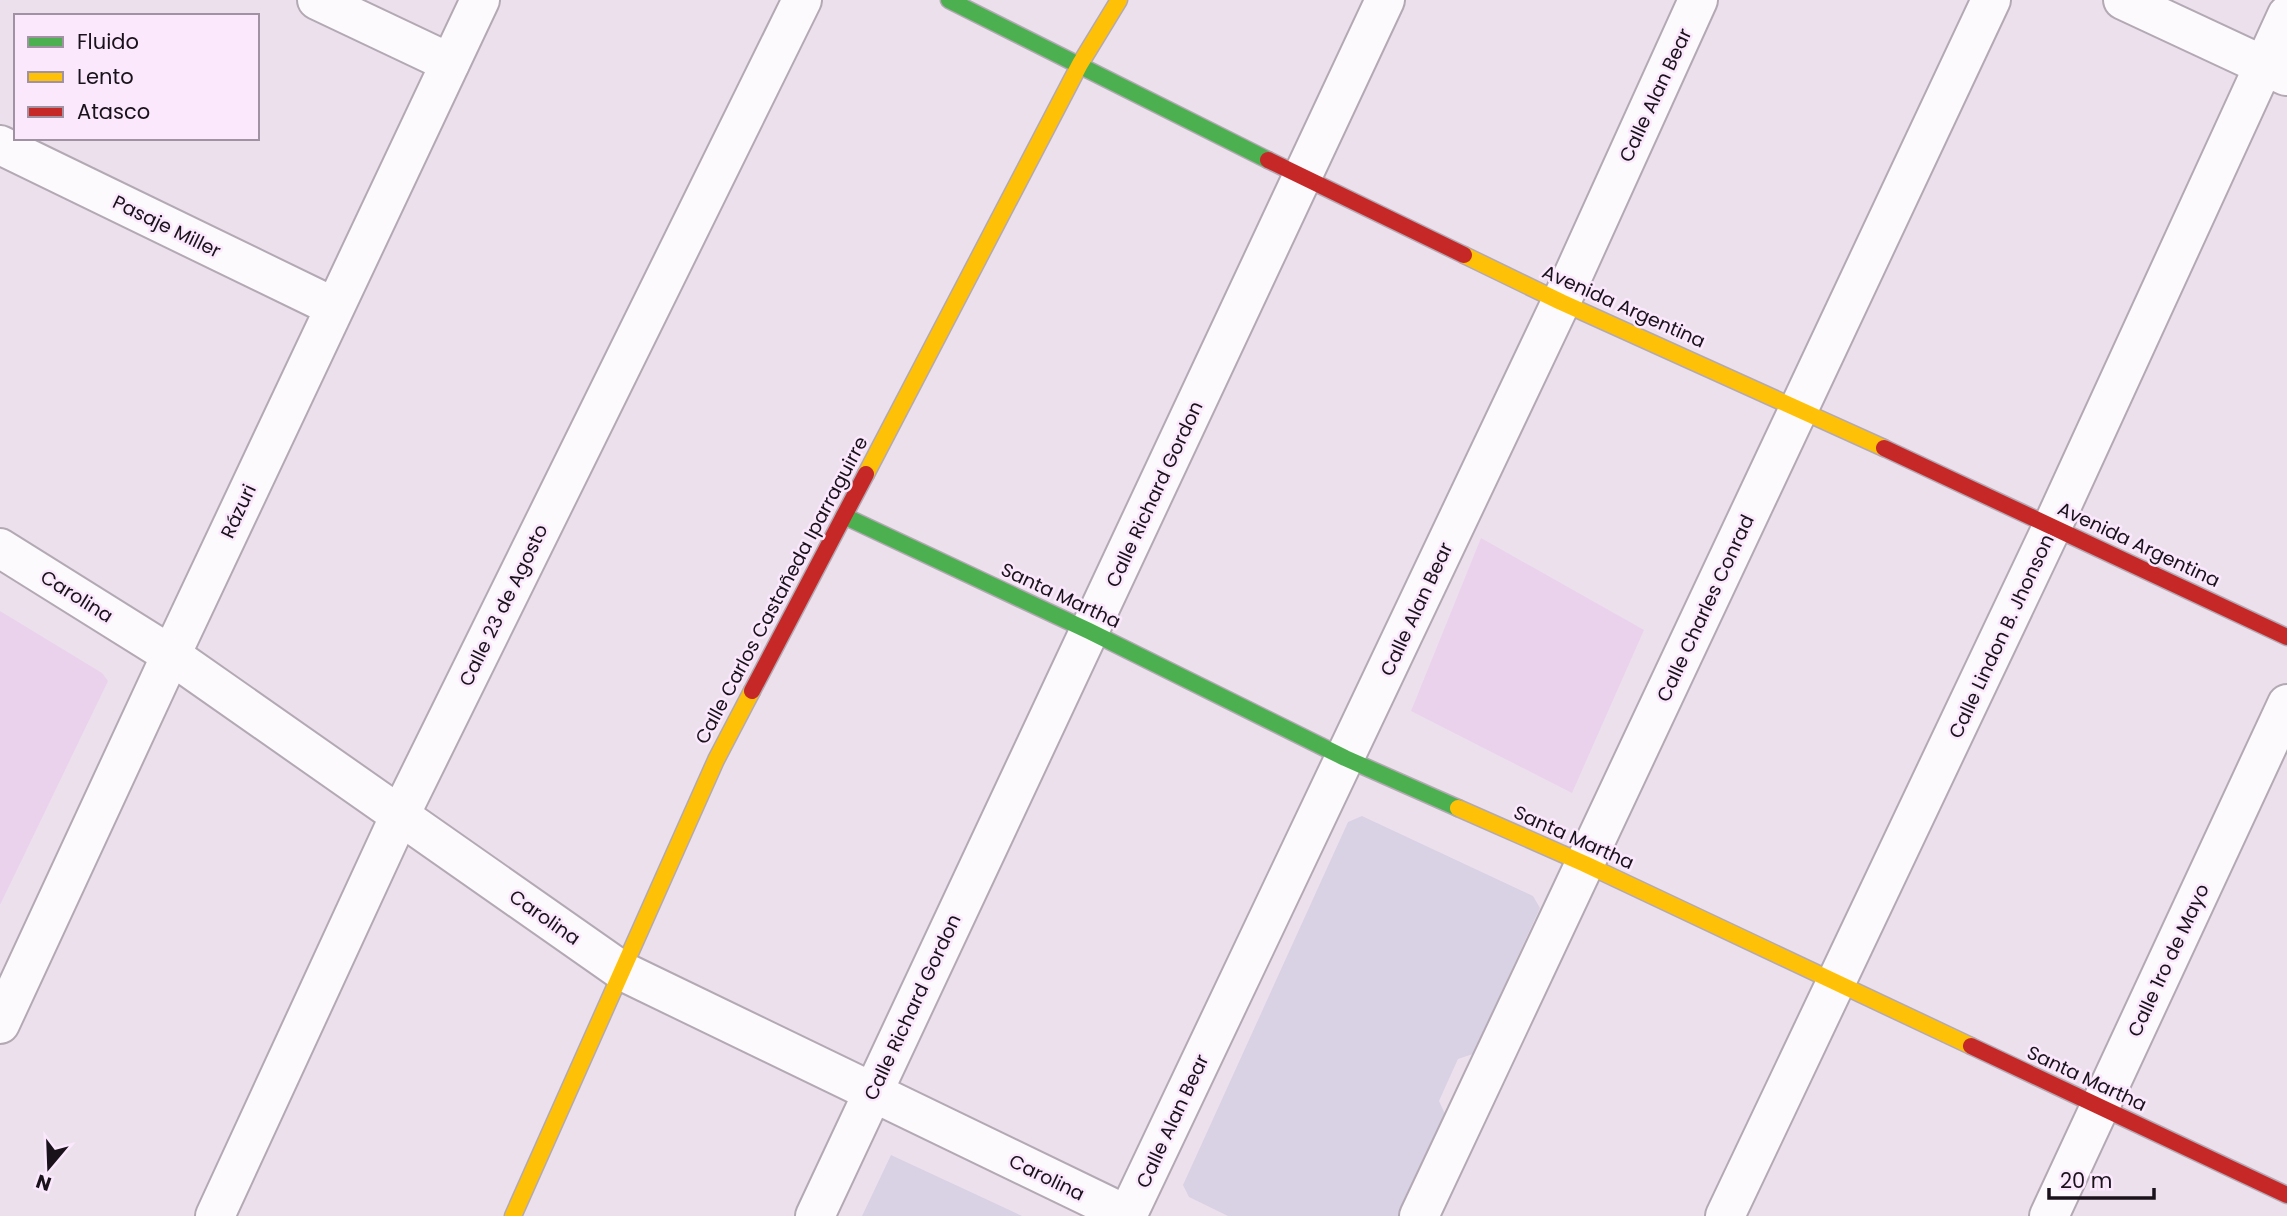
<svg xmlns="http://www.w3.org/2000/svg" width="2287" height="1216" viewBox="0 0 2287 1216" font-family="Poppins,sans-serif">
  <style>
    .education { fill: #d9d2e4 }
    .green { fill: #ead2ed }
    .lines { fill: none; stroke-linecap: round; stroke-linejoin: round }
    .street-casing { stroke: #b3a9b4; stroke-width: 42 }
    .fast-casing { stroke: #b3a9b4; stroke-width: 19 }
    .slow-casing { stroke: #b3a9b4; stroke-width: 19 }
    .jam-casing { stroke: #b3a9b4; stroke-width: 19 }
    .street { stroke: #fcfafc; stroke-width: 38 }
    .fast { stroke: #4caf50; stroke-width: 16 }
    .slow { stroke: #ffc107; stroke-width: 16 }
    .jam { stroke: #c62828; stroke-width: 16 }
    .labels { text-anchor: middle; stroke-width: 5; stroke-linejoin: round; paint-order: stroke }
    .street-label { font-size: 19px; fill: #1a121b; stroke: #fbe8fd }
  </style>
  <rect width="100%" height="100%" fill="#ece0ed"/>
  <g class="education">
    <path d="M 1362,816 L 1533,896 L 1540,908 L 1473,1054 L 1458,1059 L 1439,1101 L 1445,1114 L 1398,1216 L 1228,1216 L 1189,1197 L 1183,1185 L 1348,822 Z"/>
    <path d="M 891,1155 L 1003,1207 L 1022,1216 L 862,1216 Z"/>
  </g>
  <g class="green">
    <path d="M 1481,538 L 1644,630 L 1572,793 L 1411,711 Z"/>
    <path d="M 0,611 L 102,673 L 108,681 L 0,905 Z"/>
  </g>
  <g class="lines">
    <g class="street-casing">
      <g id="street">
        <path d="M 317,0 L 450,63"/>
        <path d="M 2123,0 L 2286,76"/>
        <path d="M 0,145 L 334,307"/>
        <path d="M 0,548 L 171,655 L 622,971 L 1129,1216"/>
        <path d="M 0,1024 L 171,655 L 480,0"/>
        <path d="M 215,1216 L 400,815 L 802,0"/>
        <path d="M 815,1216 L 1385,0"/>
        <path d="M 1127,1216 L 1561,302 L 1698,0"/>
        <path d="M 1419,1216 L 1991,0"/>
        <path d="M 1725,1216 L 2052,527 L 2287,15"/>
        <path d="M 2049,1216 L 2287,704"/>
      </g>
    </g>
    <g class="fast-casing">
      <g id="fast">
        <path d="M 949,0 L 1268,160"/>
        <path d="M 844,516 L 1089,631 L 1345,758 L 1458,808"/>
      </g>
    </g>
    <g class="slow-casing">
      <g id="slow">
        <path d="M 1464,255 L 1561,302 L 1884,448"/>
        <path d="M 866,474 L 1080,64 L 1119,0"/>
        <path d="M 1458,808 L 1585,864 L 1971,1046"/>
        <path d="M 513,1216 L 716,760 L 752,691"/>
      </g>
    </g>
    <g class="jam-casing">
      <g id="jam">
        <path d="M 1268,160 L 1464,255"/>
        <path d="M 1884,448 L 2287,637"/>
        <path d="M 752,691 L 866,474"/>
        <path d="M 1971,1046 L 2287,1195"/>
      </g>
    </g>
    <use href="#street" class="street"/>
    <use href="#fast" class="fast"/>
    <use href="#slow" class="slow"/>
    <use href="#jam" class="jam"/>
  </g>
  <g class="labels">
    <g class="street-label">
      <text transform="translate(1655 95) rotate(-65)" y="7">Calle Alan Bear</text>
      <text transform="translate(167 226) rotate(26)" y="7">Pasaje Miller</text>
      <text transform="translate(1624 306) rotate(24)" y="7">Avenida Argentina</text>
      <text transform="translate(1154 494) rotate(-65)" y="7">Calle Richard Gordon</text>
      <text transform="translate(238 511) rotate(-65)" y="7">Rázuri</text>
      <text transform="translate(2139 544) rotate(25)" y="7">Avenida Argentina</text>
      <text transform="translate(781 590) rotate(-62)" y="7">Calle Carlos Castañeda Iparraguirre</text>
      <text transform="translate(1061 595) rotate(25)" y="7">Santa Martha</text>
      <text transform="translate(77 596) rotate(32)" y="7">Carolina</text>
      <text transform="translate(503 605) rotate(-64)" y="7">Calle 23 de Agosto</text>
      <text transform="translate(1705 608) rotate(-65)" y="7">Calle Charles Conrad</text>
      <text transform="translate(1416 609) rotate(-65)" y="7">Calle Alan Bear</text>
      <text transform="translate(2001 636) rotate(-65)" y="7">Calle Lindon B. Jhonson</text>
      <text transform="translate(1574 837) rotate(24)" y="7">Santa Martha</text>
      <text transform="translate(545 917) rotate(35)" y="7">Carolina</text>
      <text transform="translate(2168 960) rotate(-65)" y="7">Calle 1ro de Mayo</text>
      <text transform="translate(912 1007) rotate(-65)" y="7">Calle Richard Gordon</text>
      <text transform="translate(2087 1078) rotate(25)" y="7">Santa Martha</text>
      <text transform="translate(1172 1121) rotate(-65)" y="7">Calle Alan Bear</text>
      <text transform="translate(1047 1177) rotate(26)" y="7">Carolina</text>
    </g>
  </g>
  <rect x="14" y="14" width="245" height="126" fill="#fbe8fd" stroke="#a192a3" stroke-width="2"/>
  <rect x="28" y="37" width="35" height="10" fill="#4caf50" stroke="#a192a3" stroke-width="2"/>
  <text x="77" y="49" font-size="21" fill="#1a121b">Fluido</text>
  <rect x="28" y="72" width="35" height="10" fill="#ffc107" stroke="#a192a3" stroke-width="2"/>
  <text x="77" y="84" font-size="21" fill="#1a121b">Lento</text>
  <rect x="28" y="107" width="35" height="10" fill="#c62828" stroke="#a192a3" stroke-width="2"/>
  <text x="77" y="119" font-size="21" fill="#1a121b">Atasco</text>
  <g transform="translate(49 1167) rotate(199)" stroke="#fbe8fd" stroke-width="5" paint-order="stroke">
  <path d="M0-5L12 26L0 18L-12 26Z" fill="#1a121b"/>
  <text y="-10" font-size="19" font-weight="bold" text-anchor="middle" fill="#1a121b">N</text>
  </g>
  <path d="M2049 1188v10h105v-10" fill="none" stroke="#1a121b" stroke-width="3.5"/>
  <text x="2060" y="1188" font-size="21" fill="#1a121b" stroke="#fbe8fd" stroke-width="5" paint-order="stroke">20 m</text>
</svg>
